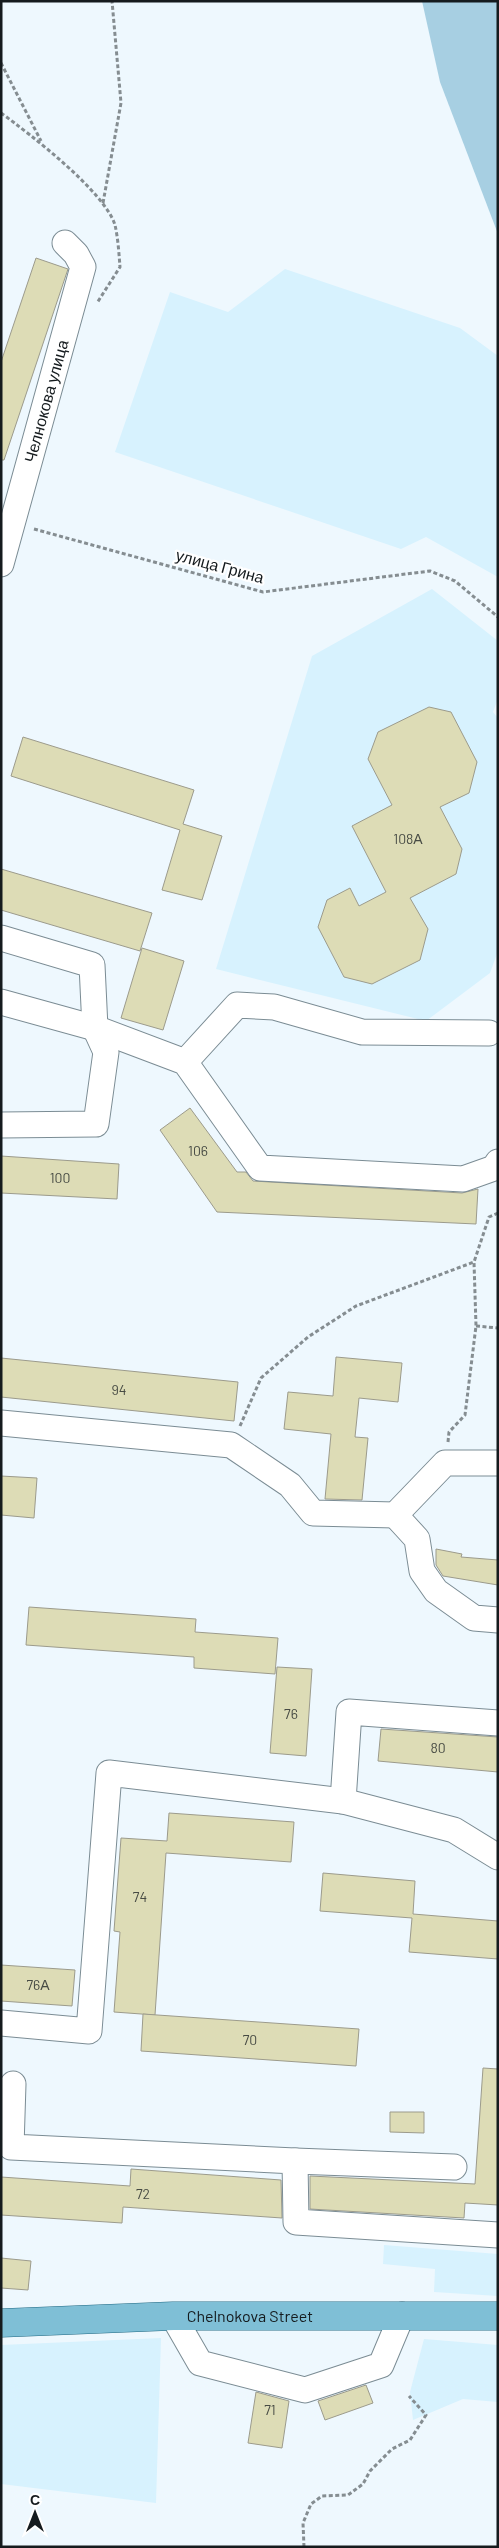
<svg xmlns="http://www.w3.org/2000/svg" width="499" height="2548" viewBox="0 0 499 2548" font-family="Barlow,sans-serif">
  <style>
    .built { fill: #d7f2fe }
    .forest { fill: #a7cfe2 }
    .building { fill: #dddcb6; stroke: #9c9b8c }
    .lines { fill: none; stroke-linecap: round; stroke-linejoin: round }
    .minor-casing { stroke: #7b8c94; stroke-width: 27 }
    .major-casing { stroke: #236a84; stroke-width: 29 }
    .path { stroke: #858d91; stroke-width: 3; stroke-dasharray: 4 2.5; stroke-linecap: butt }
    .minor { stroke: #fff; stroke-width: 25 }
    .major { stroke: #7fbfd6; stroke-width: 28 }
    .labels { text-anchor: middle; stroke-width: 4.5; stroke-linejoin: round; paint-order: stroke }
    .number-label { font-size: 14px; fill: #474b44 }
    .street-label { font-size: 16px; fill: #151b1e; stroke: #fff }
  </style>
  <rect width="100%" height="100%" fill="#eef8fe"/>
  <g class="built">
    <path d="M 285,269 L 460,328 L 498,356 L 498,577 L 426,537 L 401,549 L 115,452 L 170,292 L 228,312 Z"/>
    <path d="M 432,589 L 498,641 L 498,699 L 493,712 L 498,718 L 498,951 L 490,973 L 426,1021 L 216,969 L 312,656 Z"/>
    <path d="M 384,2245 L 498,2254 L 498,2296 L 434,2292 L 435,2269 L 383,2264 Z"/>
    <path d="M 161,2338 L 156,2503 L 1,2484 L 1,2345 Z"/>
    <path d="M 424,2339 L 498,2345 L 498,2402 L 463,2399 L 413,2420 L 410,2392 Z"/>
  </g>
  <path class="forest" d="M 422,1 L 498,1 L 498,234 L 440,82 Z"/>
  <g class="building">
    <path d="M 36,258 L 68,269 L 4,460 L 1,460 L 1,362 Z"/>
    <path d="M 429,707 L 451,712 L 477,762 L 469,793 L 440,807 L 462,849 L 456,874 L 410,898 L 428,929 L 420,960 L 372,984 L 344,977 L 318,927 L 327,900 L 350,888 L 359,906 L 386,892 L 352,826 L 392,805 L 368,759 L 378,732 Z"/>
    <path d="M 23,737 L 194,790 L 183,824 L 222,836 L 202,900 L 162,890 L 180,830 L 11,776 Z"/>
    <path d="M 1,869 L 152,913 L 140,951 L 1,910 Z"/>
    <path d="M 142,948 L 184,961 L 163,1030 L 121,1018 Z"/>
    <path d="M 190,1108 L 237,1172 L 246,1172 L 253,1181 L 462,1193 L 478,1189 L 476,1224 L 217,1212 L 160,1130 Z"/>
    <path d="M 1,1156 L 119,1164 L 117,1199 L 1,1193 Z"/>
    <path d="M 336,1357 L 402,1363 L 398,1402 L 359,1398 L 355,1437 L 368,1438 L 362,1500 L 325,1499 L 331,1434 L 284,1429 L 288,1392 L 333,1396 Z"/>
    <path d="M 1,1358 L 238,1382 L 234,1421 L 1,1397 Z"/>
    <path d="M 1,1476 L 37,1478 L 34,1518 L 1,1515 Z"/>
    <path d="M 436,1549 L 462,1554 L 461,1557 L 498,1560 L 498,1585 L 443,1576 L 436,1565 Z"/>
    <path d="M 29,1607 L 196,1619 L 195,1632 L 278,1638 L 275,1674 L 194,1668 L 194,1657 L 26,1645 Z"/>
    <path d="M 277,1667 L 312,1669 L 306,1756 L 270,1753 Z"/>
    <path d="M 381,1729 L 498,1737 L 498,1772 L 378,1761 Z"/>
    <path d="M 169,1813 L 294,1822 L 291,1862 L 166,1853 L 155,2015 L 114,2012 L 120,1932 L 114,1931 L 121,1838 L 167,1841 Z"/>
    <path d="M 323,1873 L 415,1881 L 413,1914 L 498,1921 L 498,1959 L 409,1952 L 412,1918 L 320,1911 Z"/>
    <path d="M 1,1965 L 75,1970 L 72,2006 L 1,2001 Z"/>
    <path d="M 143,2014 L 359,2029 L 356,2066 L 141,2051 Z"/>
    <path d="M 483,2068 L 498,2069 L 498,2205 L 465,2203 L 464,2218 L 310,2209 L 310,2176 L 475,2184 Z"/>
    <path d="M 390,2112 L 424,2112 L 424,2133 L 390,2132 Z"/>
    <path d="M 131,2169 L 281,2180 L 282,2218 L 123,2207 L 122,2223 L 1,2215 L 1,2177 L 130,2186 Z"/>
    <path d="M 1,2258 L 31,2261 L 28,2290 L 1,2288 Z"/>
    <path d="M 366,2385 L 373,2403 L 325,2420 L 318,2401 Z"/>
    <path d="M 256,2392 L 289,2401 L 282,2448 L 248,2443 Z"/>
  </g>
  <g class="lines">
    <g class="minor-casing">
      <g id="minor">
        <path id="s1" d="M 1,564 L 83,267 L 76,254 L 65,243"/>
        <path d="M 1,938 L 92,965 L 95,1028 L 106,1052 L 96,1124 L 1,1125"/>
        <path d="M 1,1002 L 95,1028 L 185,1062 L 260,1168 L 463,1179 L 494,1168 L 498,1162"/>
        <path d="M 185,1062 L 237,1005 L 274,1007 L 362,1032 L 489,1033"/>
        <path d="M 1,1423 L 231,1445 L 290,1485 L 313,1513 L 395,1515 L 445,1463 L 498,1463"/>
        <path d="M 395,1515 L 417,1539 L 422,1571 L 436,1591 L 474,1618 L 498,1620"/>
        <path d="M 343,1801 L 349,1712 L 498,1723"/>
        <path d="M 1,2023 L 89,2031 L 109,1773 L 343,1801 L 454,1830 L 498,1857"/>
        <path d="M 13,2084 L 11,2147 L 295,2161 L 296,2222 L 498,2235"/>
        <path d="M 295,2161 L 454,2167"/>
        <path d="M 173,2316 L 200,2363 L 305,2390 L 381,2365 L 402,2315"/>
      </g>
    </g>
    <g class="major-casing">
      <g id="major">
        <path id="s2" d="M 1,2323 L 173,2316 L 498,2316"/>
      </g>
    </g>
    <g class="path">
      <path d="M 1,63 L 41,141"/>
      <path d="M 1,113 C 30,134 105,192 115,225 C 118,238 119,254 120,267 L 97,303"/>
      <path d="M 103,203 L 121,103 L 112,1"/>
      <path d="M 34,529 L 263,592 L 430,571 L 455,581 L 498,617"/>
      <path d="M 476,1326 L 498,1328"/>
      <path d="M 240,1426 L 261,1378 L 308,1337 L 356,1306 L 474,1262"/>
      <path d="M 448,1442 L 449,1432 L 465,1415 L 476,1326 L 474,1262 L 489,1217 L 498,1213"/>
      <path d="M 304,2547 L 303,2523 L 311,2504 L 322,2496 L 348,2495 L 363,2484 L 370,2471 L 392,2449 L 410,2440 L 426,2415 L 409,2396"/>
    </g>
    <use href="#minor" class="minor"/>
    <use href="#major" class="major"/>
  </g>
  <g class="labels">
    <g class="number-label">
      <text x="408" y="844">108А</text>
      <text x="198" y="1156">106</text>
      <text x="60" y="1183">100</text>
      <text x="119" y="1395">94</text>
      <text x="291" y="1719">76</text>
      <text x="438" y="1753">80</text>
      <text x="140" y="1902">74</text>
      <text x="38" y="1990">76А</text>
      <text x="250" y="2045">70</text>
      <text x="143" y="2199">72</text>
      <text x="270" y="2415">71</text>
    </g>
    <g class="street-label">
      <text dy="6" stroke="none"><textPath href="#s1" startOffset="169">Челнокова улица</textPath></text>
      <text transform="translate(220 566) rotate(15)" y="6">улица Грина</text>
      <text dy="6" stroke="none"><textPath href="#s2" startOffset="249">Chelnokova Street</textPath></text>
    </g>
  </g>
  <rect width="499" height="2548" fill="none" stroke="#151b1e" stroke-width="5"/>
  <g transform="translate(35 2513)" stroke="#ffffff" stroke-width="4" paint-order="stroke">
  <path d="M0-4L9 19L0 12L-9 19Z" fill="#151b1e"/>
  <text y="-8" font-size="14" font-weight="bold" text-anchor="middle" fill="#151b1e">С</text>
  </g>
</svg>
